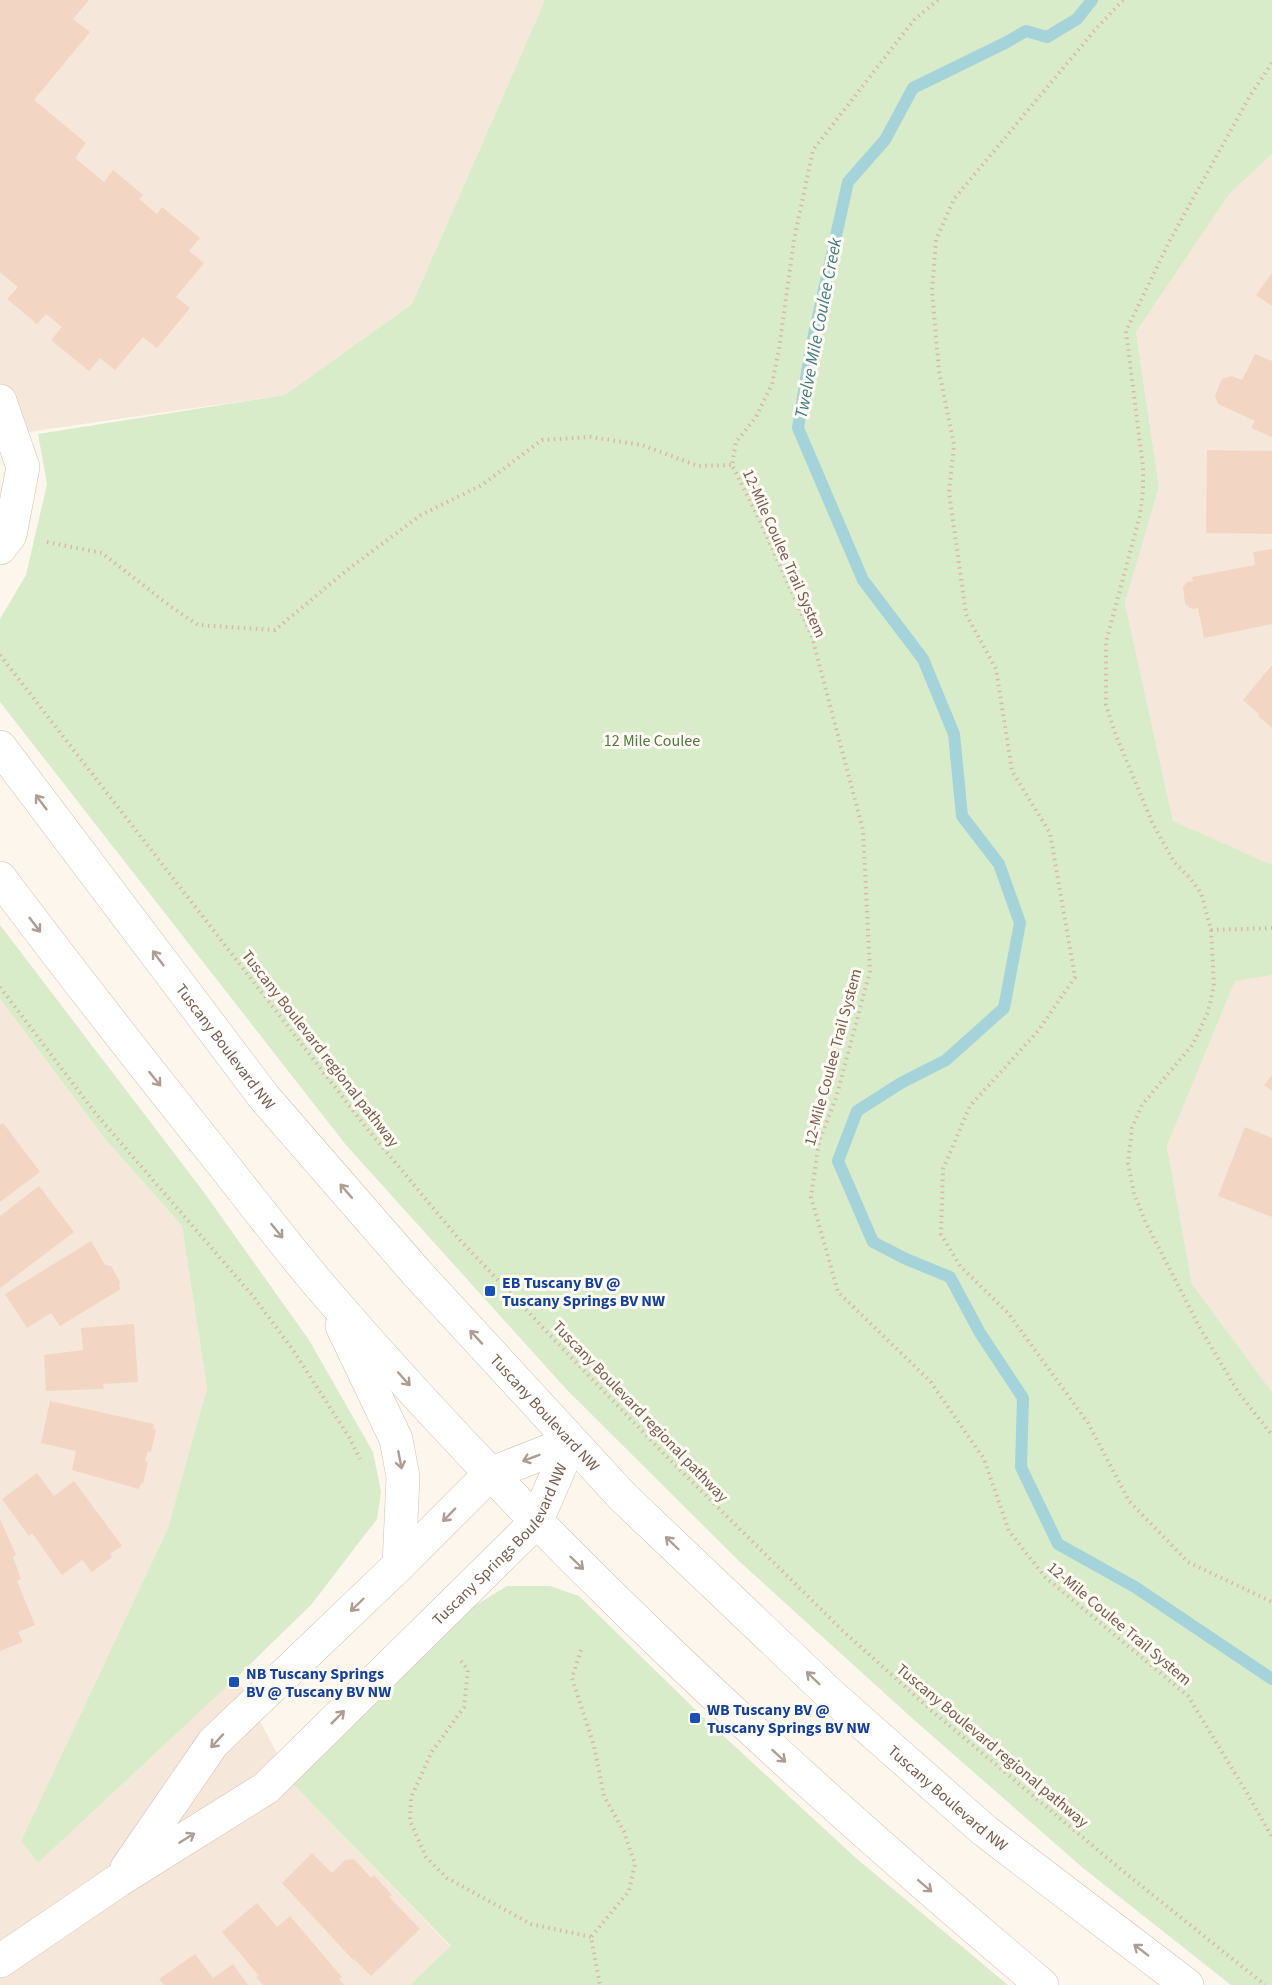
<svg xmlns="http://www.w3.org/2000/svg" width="1272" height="1985" viewBox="0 0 1272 1985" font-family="'Source Sans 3',sans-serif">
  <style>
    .residential { fill: #f5e8da }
    .green { fill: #d8ecc9 }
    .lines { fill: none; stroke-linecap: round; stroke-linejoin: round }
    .stream { stroke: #a5d3da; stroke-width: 12 }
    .building { fill: #f3d5c3 }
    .minor-casing { stroke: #d1beb0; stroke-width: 34 }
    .path { stroke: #d9b8a5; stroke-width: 4; stroke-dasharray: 1.5 4.5; stroke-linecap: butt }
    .minor { stroke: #fff; stroke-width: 33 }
    .oneway { stroke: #af9d94 }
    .transit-dot { fill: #1a4fb4; stroke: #fffaf3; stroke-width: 2 }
    .labels { text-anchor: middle; stroke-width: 6; stroke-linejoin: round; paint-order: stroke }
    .street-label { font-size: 16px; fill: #7a5c4d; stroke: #fffaf3 }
    .park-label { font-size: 16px; fill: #537a41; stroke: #fffaf3 }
    .transit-label { font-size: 16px; font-weight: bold; fill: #164399; stroke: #fffaf3; text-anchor: start }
    .water-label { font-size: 18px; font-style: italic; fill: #437c86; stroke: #fffaf3 }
  </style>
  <rect width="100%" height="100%" fill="#fdf6ec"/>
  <g class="residential">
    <path d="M 0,0 L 545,0 L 412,304 L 286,395 L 0,436 Z"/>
    <path d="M 1272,154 L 1272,1392 L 1192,1284 L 1167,1146 L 1235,981 L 1173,821 L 1125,603 L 1159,487 L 1136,332 L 1229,193 Z"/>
    <path d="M 0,999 L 106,1140 L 182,1226 L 207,1388 L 168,1528 L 21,1841 L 38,1863 L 237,1677 L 293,1784 L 451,1947 L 410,1985 L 0,1985 Z"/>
  </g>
  <g class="green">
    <path d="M 545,0 L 1272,0 L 1272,154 L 1229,194 L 1136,332 L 1159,487 L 1125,603 L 1173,821 L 1272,865 L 1272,975 L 1235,981 L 1167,1146 L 1192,1284 L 1272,1392 L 1272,1985 L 1231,1985 L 1083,1868 L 913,1719 L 739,1561 L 567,1390 L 346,1145 L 0,702 L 0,619 L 26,575 L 47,484 L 38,434 L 285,395 L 412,304 Z"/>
    <path d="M 0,925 L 203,1191 L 309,1340 L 373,1452 L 381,1492 L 377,1519 L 311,1605 L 237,1677 L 38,1863 L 21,1841 L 168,1528 L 207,1388 L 182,1226 L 106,1140 L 0,999 Z"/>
    <path d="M 507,1586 L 550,1586 L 579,1596 L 704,1718 L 857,1859 L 1008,1985 L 410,1985 L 451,1946 L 293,1784 L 473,1607 Z"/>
  </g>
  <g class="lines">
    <path class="stream" d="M 1092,0 L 1077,19 L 1047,37 L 1026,31 L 1005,43 L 913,88 L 885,140 L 848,182 L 811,348 L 798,428 L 863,580 L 923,659 L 954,734 L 962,816 L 999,864 L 1020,923 L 1004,1008 L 946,1060 L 901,1083 L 857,1111 L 838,1161 L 873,1242 L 906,1259 L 950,1277 L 980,1333 L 1023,1398 L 1021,1467 L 1058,1544 L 1135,1587 L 1272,1679"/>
  </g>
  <g class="building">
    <path d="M 0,0 L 89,0 L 73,19 L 90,32 L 34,100 L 86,143 L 75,158 L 104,182 L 113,170 L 143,195 L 139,199 L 157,214 L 162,207 L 200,238 L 189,251 L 204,263 L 176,297 L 190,308 L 157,348 L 143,337 L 115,370 L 100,358 L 89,371 L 51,340 L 62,327 L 46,314 L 37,324 L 7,299 L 18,287 L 0,272 Z"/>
    <path d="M 1272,273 L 1272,306 L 1256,295 Z"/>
    <path d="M 1255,354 L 1272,361 L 1272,437 L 1251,428 L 1255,421 L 1218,404 L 1215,395 L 1222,379 L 1232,376 L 1242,380 Z"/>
    <path d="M 1207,450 L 1272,451 L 1272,534 L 1206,533 Z"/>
    <path d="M 1272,549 L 1272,624 L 1204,638 L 1198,608 L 1192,609 L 1185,604 L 1183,587 L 1187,582 L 1193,581 L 1192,577 L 1255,565 L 1253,552 Z"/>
    <path d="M 1272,665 L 1272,728 L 1258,716 L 1259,714 L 1243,700 Z"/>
    <path d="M 1272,1075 L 1272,1091 L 1264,1085 Z"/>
    <path d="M 3,1123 L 40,1172 L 0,1202 L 0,1125 Z"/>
    <path d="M 1245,1127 L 1272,1138 L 1272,1217 L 1218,1196 Z"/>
    <path d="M 39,1186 L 74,1232 L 0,1288 L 0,1216 Z"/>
    <path d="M 91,1241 L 105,1265 L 111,1266 L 120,1282 L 119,1287 L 121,1289 L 60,1326 L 51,1313 L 27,1328 L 5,1294 Z"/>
    <path d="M 134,1324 L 138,1382 L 103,1384 L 104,1389 L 46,1391 L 44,1355 L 83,1350 L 81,1328 Z"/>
    <path d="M 50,1401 L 154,1424 L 153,1428 L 156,1430 L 151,1452 L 148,1451 L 145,1461 L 148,1462 L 143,1484 L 141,1483 L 139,1489 L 72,1470 L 76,1451 L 41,1443 Z"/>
    <path d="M 37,1473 L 54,1496 L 74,1481 L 122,1546 L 110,1554 L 112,1557 L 92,1572 L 82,1560 L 62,1575 L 32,1533 L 29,1536 L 2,1499 Z"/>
    <path d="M 0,1519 L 16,1555 L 13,1557 L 21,1579 L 17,1581 L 35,1625 L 18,1632 L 23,1642 L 0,1651 Z"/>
    <path d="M 312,1853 L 332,1873 L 345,1860 L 354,1859 L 371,1878 L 374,1875 L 392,1895 L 389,1897 L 420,1929 L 371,1976 L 354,1959 L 353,1960 L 282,1883 Z"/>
    <path d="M 257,1903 L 277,1927 L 290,1916 L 342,1977 L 339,1979 L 344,1985 L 263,1985 L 256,1977 L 259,1976 L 222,1932 Z"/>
    <path d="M 195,1954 L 213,1978 L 233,1964 L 248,1985 L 164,1985 L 159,1979 Z"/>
  </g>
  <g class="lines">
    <g class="minor-casing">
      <g id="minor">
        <path d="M 0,401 L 23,467 L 10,535 L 0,548"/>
        <path id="s1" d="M 0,747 L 264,1097 L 416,1272 L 623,1497 L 833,1697 L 985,1831 L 1187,1985"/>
        <path d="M 0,878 C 72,974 146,1068 221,1162 C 256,1206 290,1251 327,1294 C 544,1545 788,1771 1042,1985"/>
        <path d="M 342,1326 L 396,1439 L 403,1477 L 399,1565"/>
        <path d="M 127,1868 L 213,1743 L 399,1565 L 490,1474 L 571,1442"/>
        <path id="s2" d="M 0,1961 L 119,1880 L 266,1788 L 536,1522 L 571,1442"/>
      </g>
    </g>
    <g class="path">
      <path d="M 938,0 L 914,20 L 813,150 L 794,240 L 779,349 L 772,384 L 756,417 L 736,442 L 732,465 L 758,517 L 812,637 L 863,830 L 870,971 L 836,1098 L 819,1142 L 811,1197 L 838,1292 L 930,1381 L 984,1459 L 1009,1531 L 1045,1577 L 1188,1696 L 1247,1793 L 1272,1837"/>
      <path d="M 1123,0 L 1094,31 L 954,199 L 936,240 L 932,290 L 939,371 L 954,445 L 949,492 L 966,614 L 996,669 L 1012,771 L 1050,833 L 1075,977 L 1038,1031 L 970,1106 L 943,1169 L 941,1234 L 960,1266 L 1008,1313 L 1088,1423 L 1129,1501 L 1188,1562 L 1272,1602"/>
      <path d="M 1272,63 L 1250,96 L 1171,238 L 1126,331 L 1143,467 L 1143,490 L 1140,515 L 1106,642 L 1106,705 L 1115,733 L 1152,822 L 1174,862 L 1190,878 L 1201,893 L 1211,930 L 1214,986 L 1208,1012 L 1193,1044 L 1142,1105 L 1132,1128 L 1128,1163 L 1134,1193 L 1145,1221 L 1200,1328 L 1238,1392 L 1272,1435"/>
      <path d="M 47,542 L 102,553 L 170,606 L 198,625 L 275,630 L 347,570 L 421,515 L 482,485 L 542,440 L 591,437 L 642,445 L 698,466 L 732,465"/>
      <path d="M 0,655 L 369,1131 L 459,1239 L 566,1352 L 668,1458 L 844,1632 L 932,1711 L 1118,1867 L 1265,1985"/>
      <path d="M 1211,930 L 1272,928"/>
      <path d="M 0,987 L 96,1114 L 253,1296 L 293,1350 L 349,1437 L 360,1459"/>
      <path d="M 581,1650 L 572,1678 L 594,1746 L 604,1796 L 624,1832 L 635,1864 L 629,1891 L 591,1937 L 600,1985"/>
      <path d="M 461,1661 L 468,1670 L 464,1707 L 431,1753 L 411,1798 L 410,1821 L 426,1857 L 447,1878 L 531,1924 L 591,1937"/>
    </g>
    <use href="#minor" class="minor"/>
  </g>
  <defs><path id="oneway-shaft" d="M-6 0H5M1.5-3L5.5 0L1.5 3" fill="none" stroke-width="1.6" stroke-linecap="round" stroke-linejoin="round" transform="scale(1.5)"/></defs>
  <g class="oneway">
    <use href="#oneway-shaft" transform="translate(41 802) rotate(-127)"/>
    <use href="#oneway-shaft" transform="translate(35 925) rotate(53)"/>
    <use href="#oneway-shaft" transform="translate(158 958) rotate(-127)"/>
    <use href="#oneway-shaft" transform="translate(155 1079) rotate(51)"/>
    <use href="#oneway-shaft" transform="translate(346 1191) rotate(-131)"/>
    <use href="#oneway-shaft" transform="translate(277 1231) rotate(51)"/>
    <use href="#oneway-shaft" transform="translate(476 1337) rotate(-133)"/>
    <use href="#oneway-shaft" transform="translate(404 1379) rotate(48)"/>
    <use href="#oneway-shaft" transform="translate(531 1458) rotate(159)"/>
    <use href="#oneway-shaft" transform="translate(400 1460) rotate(79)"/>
    <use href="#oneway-shaft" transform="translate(449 1515) rotate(134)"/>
    <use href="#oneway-shaft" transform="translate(672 1543) rotate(-136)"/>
    <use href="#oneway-shaft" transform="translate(577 1563) rotate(44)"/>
    <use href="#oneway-shaft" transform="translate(357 1605) rotate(136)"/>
    <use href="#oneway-shaft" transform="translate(813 1678) rotate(-136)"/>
    <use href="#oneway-shaft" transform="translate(338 1717) rotate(-45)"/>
    <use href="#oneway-shaft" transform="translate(217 1741) rotate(133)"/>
    <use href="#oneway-shaft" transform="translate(779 1756) rotate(42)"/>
    <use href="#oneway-shaft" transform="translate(187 1838) rotate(-32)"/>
    <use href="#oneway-shaft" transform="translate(925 1886) rotate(41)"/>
    <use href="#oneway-shaft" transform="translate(1141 1950) rotate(-143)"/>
  </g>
  <g class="transit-dot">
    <rect x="484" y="1285" width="12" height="12" rx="3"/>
    <rect x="228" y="1676" width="12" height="12" rx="3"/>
    <rect x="689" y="1712" width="12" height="12" rx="3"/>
  </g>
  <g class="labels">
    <g class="street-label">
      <text transform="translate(785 553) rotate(66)" y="6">12-Mile Coulee Trail System</text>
      <text dy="6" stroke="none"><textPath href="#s1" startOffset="375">Tuscany Boulevard NW</textPath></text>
      <text transform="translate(321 1048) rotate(52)" y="6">Tuscany Boulevard regional pathway</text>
      <text transform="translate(832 1057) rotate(-75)" y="6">12-Mile Coulee Trail System</text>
      <text transform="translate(641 1411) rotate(46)" y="6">Tuscany Boulevard regional pathway</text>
      <text dy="6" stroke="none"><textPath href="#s1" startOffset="861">Tuscany Boulevard NW</textPath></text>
      <text dy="6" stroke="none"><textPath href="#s2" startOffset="657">Tuscany Springs Boulevard NW</textPath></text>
      <text transform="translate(1120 1623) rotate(40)" y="6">12-Mile Coulee Trail System</text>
      <text transform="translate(993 1745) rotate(40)" y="6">Tuscany Boulevard regional pathway</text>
      <text dy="6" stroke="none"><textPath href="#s1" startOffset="1419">Tuscany Boulevard NW</textPath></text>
    </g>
    <g class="park-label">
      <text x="652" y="746">12 Mile Coulee</text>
    </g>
    <g class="transit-label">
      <text x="502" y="1288">EB Tuscany BV @<tspan x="502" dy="18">Tuscany Springs BV NW</tspan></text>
      <text x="246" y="1679">NB Tuscany Springs<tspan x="246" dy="18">BV @ Tuscany BV NW</tspan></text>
      <text x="707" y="1715">WB Tuscany BV @<tspan x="707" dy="18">Tuscany Springs BV NW</tspan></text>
    </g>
    <g class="water-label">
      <text transform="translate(818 328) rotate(-79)" y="6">Twelve Mile Coulee Creek</text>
    </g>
  </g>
</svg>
